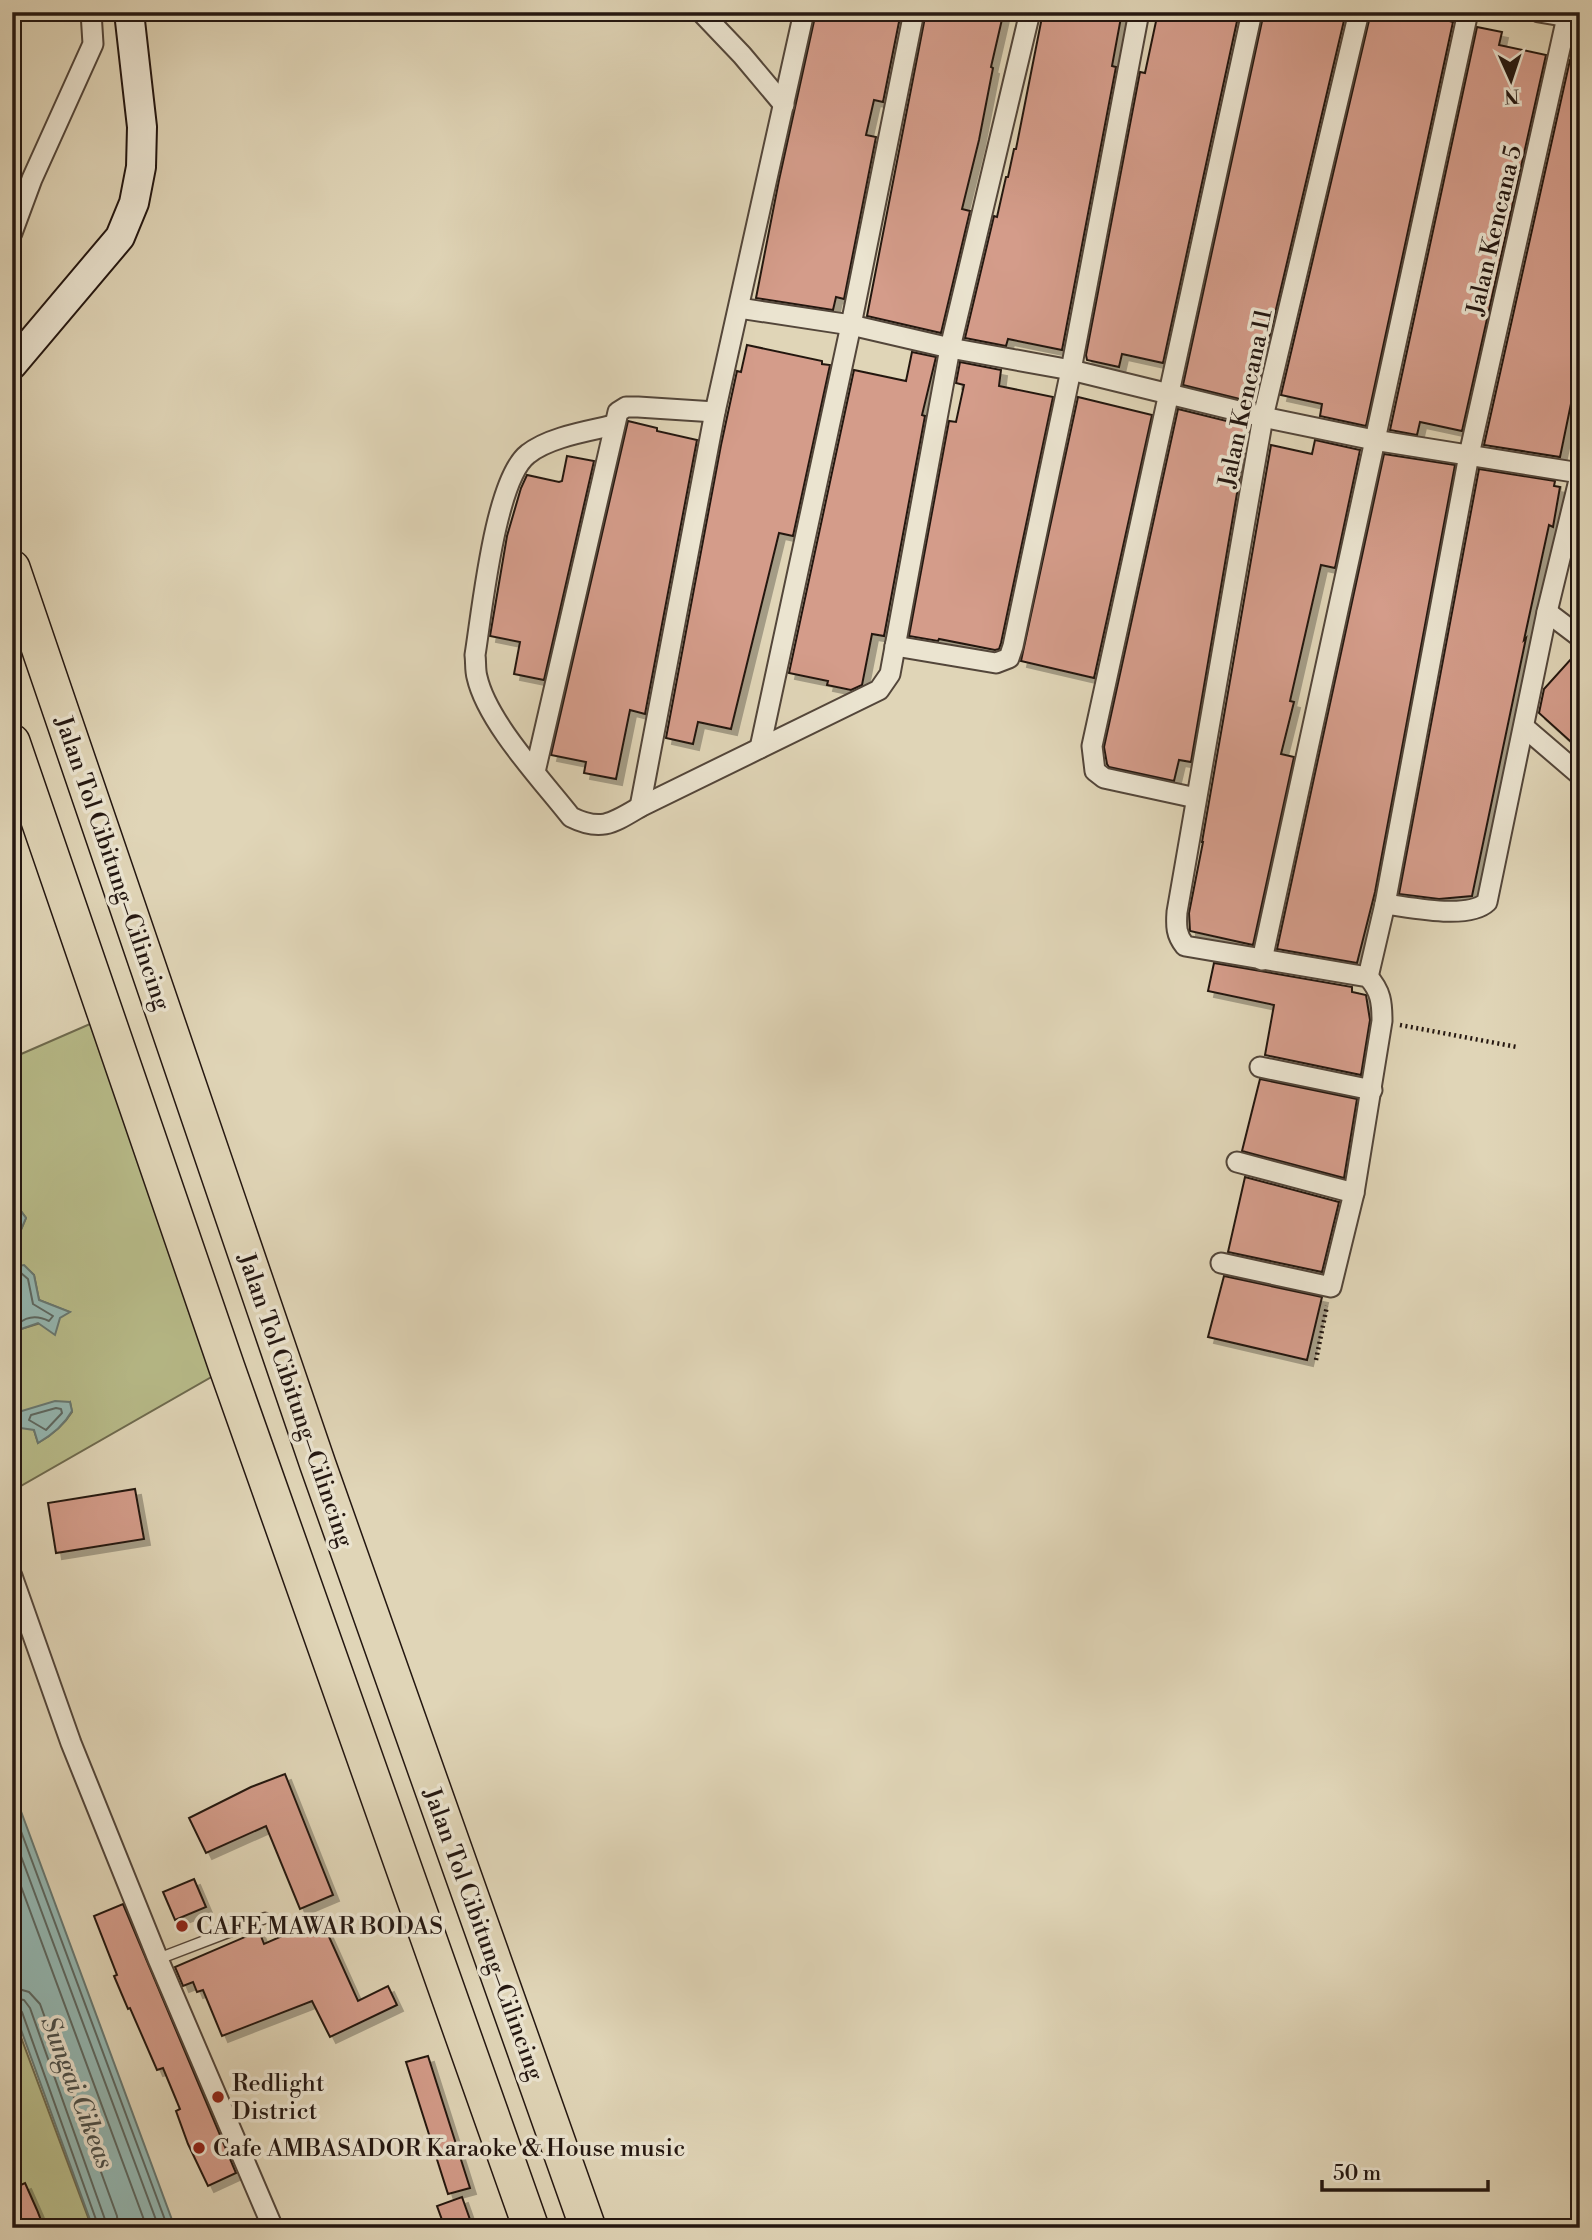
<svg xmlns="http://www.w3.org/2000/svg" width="1592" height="2240" viewBox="0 0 1592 2240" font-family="'Libre Bodoni',serif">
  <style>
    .green { fill: #b8bc8a; stroke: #6e6a4e; stroke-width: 2; fill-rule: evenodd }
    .water { fill: #94b8b3; stroke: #677872; stroke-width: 2 }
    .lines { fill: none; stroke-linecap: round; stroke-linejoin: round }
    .shore { stroke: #5c6862; stroke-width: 2 }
    .building { fill: #d49c8a; stroke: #241711; stroke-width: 2; filter: url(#shadow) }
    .lane-casing { stroke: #53463a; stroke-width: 13 }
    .street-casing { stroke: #53463a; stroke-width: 23 }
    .secondary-casing { stroke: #241711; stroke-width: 32 }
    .highway-casing { stroke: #241711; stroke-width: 38 }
    .path { stroke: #241711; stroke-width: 4.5; stroke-dasharray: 2 3.5; stroke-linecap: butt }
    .lane { stroke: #ebe4d0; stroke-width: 10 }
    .street { stroke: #ebe4d0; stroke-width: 19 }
    .secondary { stroke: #ebe4d0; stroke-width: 28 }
    .highway { stroke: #e0d5b7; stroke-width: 35 }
    .poi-dot { fill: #8f2418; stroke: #ebe4d0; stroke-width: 2.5 }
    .labels { text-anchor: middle; stroke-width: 7; stroke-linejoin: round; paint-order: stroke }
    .street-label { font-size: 24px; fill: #241711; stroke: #ebe4d0 }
    .poi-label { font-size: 24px; fill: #241711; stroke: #ebe4d0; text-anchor: start }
    .water-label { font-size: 26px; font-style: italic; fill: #4b4f4a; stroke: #ebe4d0 }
  </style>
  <defs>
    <filter id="shadow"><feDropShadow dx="6" dy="6" stdDeviation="0" flood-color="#0004"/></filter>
  </defs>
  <rect width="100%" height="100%" fill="#e0d5b7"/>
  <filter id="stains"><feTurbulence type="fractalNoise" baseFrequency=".00286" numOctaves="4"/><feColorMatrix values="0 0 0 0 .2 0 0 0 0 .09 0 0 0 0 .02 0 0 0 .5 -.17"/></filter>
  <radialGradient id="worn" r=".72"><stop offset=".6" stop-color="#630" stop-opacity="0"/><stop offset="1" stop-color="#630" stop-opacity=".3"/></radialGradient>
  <g class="green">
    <path d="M 106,1017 L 227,1368 L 12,1491 L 12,1347 L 19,1340 L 21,1329 L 60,1317 L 69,1312 L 39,1300 L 34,1275 L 24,1266 L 12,1267 L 12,1251 L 26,1218 L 12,1199 L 12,1058 ZM 70,1402 L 72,1412 C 64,1425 52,1435 38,1443 L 34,1430 Z"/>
    <path d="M 12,2013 L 92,2228 L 12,2228 Z"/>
  </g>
  <g class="water">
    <path d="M 12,1199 L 26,1218 L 12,1251 Z"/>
    <path d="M 24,1265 L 34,1275 L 39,1300 L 70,1312 L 60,1318 L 55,1335 L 38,1323 L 21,1329 L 19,1340 L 12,1347 L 12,1267 Z"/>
    <path d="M 55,1401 L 70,1402 L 72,1411 C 64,1425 52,1435 38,1443 L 34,1430 L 13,1427 L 15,1413 Z"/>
    <path d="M 12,1787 L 175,2228 L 93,2228 L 12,2005 Z"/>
  </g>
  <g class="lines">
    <g class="shore">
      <path d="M 12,1273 L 21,1273 L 28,1279 L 33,1304 L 53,1316 L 49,1321 C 33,1313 16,1318 12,1337"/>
      <path d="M 56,1408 L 61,1409 L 62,1413 L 46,1430 L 29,1420 L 31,1415 Z"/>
      <path d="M 12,1807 L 168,2228"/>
      <path d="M 12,1832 L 159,2228"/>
      <path d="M 12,1862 L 147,2228"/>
      <path d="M 12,1987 L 29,1992 L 40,2004 L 117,2216 L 118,2228"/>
      <path d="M 12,1998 L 24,2000 L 30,2008 L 108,2228"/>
      <path d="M 12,2007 L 18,2007 L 22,2012 L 99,2228"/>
    </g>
  </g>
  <g class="building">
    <path d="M 816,12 L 901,12 L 883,102 L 874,100 L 866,135 L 876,137 L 844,299 L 836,297 L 833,310 L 756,298 L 779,180 Z"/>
    <path d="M 926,12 L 989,12 L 1003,15 L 991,67 L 993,68 L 979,140 L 962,209 L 970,211 L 941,333 L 867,316 Z"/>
    <path d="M 1043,12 L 1065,12 L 1087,17 L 1088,12 L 1122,12 L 1112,66 L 1116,67 L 1062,350 L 1008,339 L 1006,346 L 965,338 L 994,216 L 997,217 L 1006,177 L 1008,177 L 1014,149 L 1016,149 Z"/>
    <path d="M 1158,12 L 1239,12 L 1163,363 L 1122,354 L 1119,367 L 1087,360 L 1086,355 L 1140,72 L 1145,73 Z"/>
    <path d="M 1264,12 L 1346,12 L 1257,390 L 1255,390 L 1252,402 L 1183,385 Z"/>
    <path d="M 1371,12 L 1418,12 L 1453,22 L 1366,426 L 1320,416 L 1322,404 L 1281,395 Z"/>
    <path d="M 1477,27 L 1502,32 L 1499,45 L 1546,55 L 1462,431 L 1420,422 L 1417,435 L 1390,430 Z"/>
    <path d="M 1570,60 L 1580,62 L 1580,360 L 1560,457 L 1484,445 Z"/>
    <path d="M 747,345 L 822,361 L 822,364 L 830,365 L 793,536 L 779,533 L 731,729 L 698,722 L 693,744 L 666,738 L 721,445 L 737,371 L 741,372 Z"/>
    <path d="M 912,352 L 936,357 L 922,415 L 925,416 L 884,636 L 872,634 L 862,685 L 851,690 L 827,685 L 828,681 L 789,673 L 854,370 L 906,381 Z"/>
    <path d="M 960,362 L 1001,370 L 999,386 L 1053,397 L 1001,643 L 999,649 L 995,650 L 939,639 L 938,641 L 909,636 L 949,421 L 956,422 L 964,385 L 956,383 Z"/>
    <path d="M 1078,397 L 1152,415 L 1094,678 L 1021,661 Z"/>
    <path d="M 1178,409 L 1247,426 L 1248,429 L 1191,762 L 1179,760 L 1174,781 L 1109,767 L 1107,764 L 1104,747 Z"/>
    <path d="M 628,421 L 657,428 L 657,431 L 697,440 L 645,714 L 630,710 L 616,779 L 584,773 L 586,762 L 551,755 Z"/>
    <path d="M 1315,440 L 1360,450 L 1335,568 L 1321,565 L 1290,701 L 1294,702 L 1281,754 L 1294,757 L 1253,945 L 1190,931 L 1189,913 L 1203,842 L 1202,842 L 1271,445 L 1312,454 Z"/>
    <path d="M 1384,454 L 1455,465 L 1375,892 L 1357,963 L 1277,949 Z"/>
    <path d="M 567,456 L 594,461 L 544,680 L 514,674 L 520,642 L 490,636 L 507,536 L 521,488 L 527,475 L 559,482 L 562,481 Z"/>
    <path d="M 1479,469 L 1555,481 L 1554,486 L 1560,487 L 1553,527 L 1549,525 L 1524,640 L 1526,638 L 1472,896 L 1439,899 L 1399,894 Z"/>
    <path d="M 1580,649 L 1580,750 L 1539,713 L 1544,689 Z"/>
    <path d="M 1214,963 L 1352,987 L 1352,992 L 1366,995 L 1370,1020 L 1361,1075 L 1265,1055 L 1274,1005 L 1208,991 Z"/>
    <path d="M 1260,1079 L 1357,1099 L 1344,1178 L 1242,1151 Z"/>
    <path d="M 1245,1177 L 1339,1202 L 1322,1272 L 1228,1252 Z"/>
    <path d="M 1224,1276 L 1322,1297 L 1307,1360 L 1208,1337 Z"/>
    <path d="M 135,1489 L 144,1539 L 56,1553 L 48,1503 Z"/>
    <path d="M 285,1774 L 333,1895 L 300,1909 L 266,1826 L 206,1853 L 189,1818 L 251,1787 Z"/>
    <path d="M 194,1879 L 206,1907 L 175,1920 L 163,1892 Z"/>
    <path d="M 123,1904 L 236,2173 L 208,2186 L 188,2144 L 176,2111 L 180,2109 L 163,2068 L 157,2070 L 130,2008 L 128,2009 L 114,1976 L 117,1975 L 94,1916 Z"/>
    <path d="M 321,1919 L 358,2001 L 388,1986 L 397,2005 L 330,2037 L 312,2001 L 222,2036 L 203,1990 L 197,1992 L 193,1982 L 183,1986 L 175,1967 L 259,1931 L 264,1944 Z"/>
    <path d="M 428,2056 L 470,2188 L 448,2194 L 406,2062 Z"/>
    <path d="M 25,2183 L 37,2210 L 44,2228 L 12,2228 L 12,2189 Z"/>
    <path d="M 462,2197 L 473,2228 L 445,2228 L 437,2206 Z"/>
  </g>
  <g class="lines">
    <g class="lane-casing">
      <path id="lane" d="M 158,1959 L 265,1918"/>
    </g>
    <g class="street-casing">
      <g id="street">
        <path d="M 701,12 L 742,55 L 784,105"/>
        <path d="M 1539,12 L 1580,19"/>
        <path d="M 12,233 L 32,179 L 93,44 L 91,12"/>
        <path d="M 739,308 L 851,325 L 950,348 L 1071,370 L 1263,417 L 1374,440 L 1580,473"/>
        <path d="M 614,425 C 589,431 549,437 528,454 C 495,479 482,612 475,655 C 476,662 475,670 477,677 C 487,722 542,780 571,817 C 601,832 613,823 640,807 L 879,690 L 890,674 L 950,348 L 1030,12"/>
        <path d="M 1547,612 L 1580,637"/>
        <path d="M 895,646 L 996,663 L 1009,658 L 1013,646 L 1071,370 L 1139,12"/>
        <path d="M 1524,727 L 1580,775"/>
        <path d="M 760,748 L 851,325 L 914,12"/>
        <path d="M 535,772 L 618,412 L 626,407 L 638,407 L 715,412"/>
        <path d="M 1196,798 L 1104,778 L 1095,771 L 1092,746 L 1252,12"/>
        <path d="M 640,807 L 715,412 L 804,12"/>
        <path d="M 1385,904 C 1410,907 1468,920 1487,902 L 1547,612 L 1580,476"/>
        <path d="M 1262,960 L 1468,12"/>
        <path d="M 1368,977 L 1385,904 L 1469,455 L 1567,17"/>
        <path d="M 1260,1067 L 1372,1090"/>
        <path d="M 1237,1162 L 1354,1193"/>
        <path d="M 1221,1263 L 1331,1287 L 1354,1193 L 1382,1021 C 1382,1003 1381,991 1368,977 L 1185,946 C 1176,935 1176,926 1177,912 L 1263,417 L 1359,12"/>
        <path d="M 12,1576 L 71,1743 L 158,1959 L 273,2228"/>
      </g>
    </g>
    <g class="secondary-casing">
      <path id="secondary" d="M 12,365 L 120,237 L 134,203 L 141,167 L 142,127 L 129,12"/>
    </g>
    <g class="highway-casing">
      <g id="highway">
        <path d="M 12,568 L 318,1465 L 588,2228"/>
        <path d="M 12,742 L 227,1368 L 531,2228"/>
      </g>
    </g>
    <g class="path">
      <path d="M 1400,1025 L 1517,1047"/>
      <path d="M 1316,1360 L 1327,1306"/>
    </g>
    <use href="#lane" class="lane"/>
    <use href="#street" class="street"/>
    <use href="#secondary" class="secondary"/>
    <use href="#highway" class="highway"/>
  </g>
  <g class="poi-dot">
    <circle cx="182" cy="1926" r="7"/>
    <circle cx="218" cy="2097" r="7"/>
    <circle cx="199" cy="2148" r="7"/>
  </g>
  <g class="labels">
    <g class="street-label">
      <text transform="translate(1494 230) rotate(-77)" y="8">Jalan Kencana 5</text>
      <text transform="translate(1245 398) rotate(-78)" y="8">Jalan Kencana 11</text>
      <text transform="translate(113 863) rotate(71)" y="8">Jalan Tol Cibitung–Cilincing</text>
      <text transform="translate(296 1400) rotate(71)" y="8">Jalan Tol Cibitung–Cilincing</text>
      <text transform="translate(484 1934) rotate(70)" y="8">Jalan Tol Cibitung–Cilincing</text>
    </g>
    <g class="poi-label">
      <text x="196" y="1934">CAFE MAWAR BODAS</text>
      <text x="232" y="2091">Redlight<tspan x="232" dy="28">District</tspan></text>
      <text x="213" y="2156">Cafe AMBASADOR Karaoke &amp; House music</text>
    </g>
    <g class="water-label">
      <text transform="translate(78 2092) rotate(69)" y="9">Sungai Cikeas</text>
    </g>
  </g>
  <rect width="1592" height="2240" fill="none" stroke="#e0d5b7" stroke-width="42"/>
  <rect x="14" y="14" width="1564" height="2212" fill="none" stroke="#241711" stroke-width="3.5"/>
  <rect x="21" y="21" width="1550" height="2198" fill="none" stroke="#241711" stroke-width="2"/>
  <g transform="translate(1511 80) rotate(177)" stroke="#ebe4d0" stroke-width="5" paint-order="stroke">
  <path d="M0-5L12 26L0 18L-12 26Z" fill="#241711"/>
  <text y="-10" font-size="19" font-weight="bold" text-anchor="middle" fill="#241711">N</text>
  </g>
  <path d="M1322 2180v10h166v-10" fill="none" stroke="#241711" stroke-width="3.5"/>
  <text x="1333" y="2180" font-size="21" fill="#241711" stroke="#ebe4d0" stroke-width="5" paint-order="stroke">50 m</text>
  <rect width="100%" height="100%" filter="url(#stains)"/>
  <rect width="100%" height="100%" fill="url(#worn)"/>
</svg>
